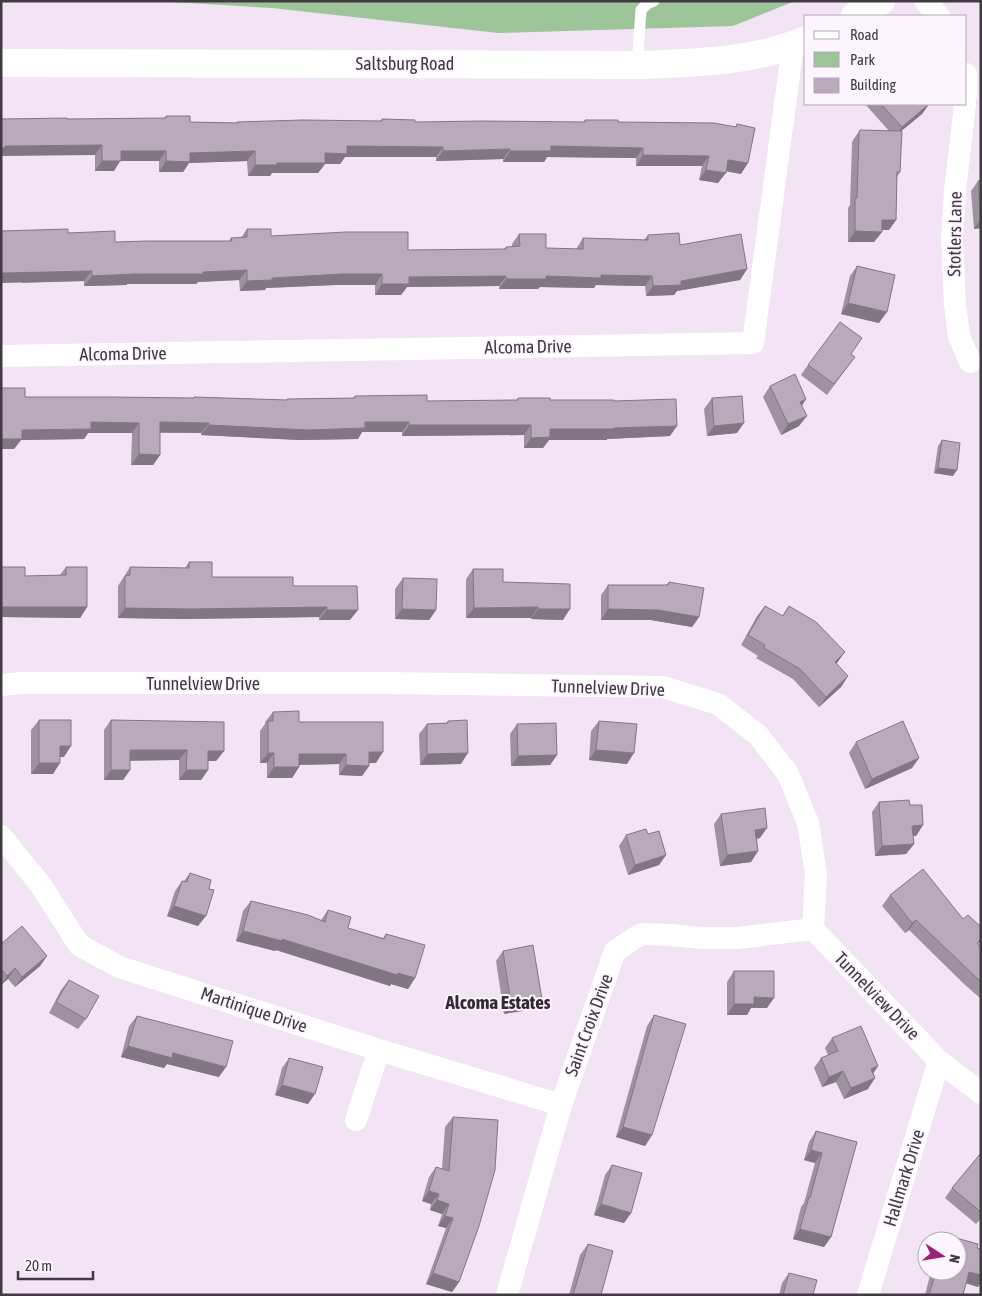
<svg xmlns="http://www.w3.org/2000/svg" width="982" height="1296" viewBox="0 0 982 1296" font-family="'Asap Condensed',sans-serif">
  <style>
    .green { fill: #9ec499 }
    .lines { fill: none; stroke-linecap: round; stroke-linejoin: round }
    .lane { stroke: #fff; stroke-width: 11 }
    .street { stroke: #fff; stroke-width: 22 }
    .secondary { stroke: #fff; stroke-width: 28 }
    .wall { fill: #9e92a0 }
    .shaded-wall { fill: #817782 }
    .building { fill: #b8aaba; stroke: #817782 }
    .labels { text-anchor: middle; stroke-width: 4; stroke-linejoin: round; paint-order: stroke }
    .street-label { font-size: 18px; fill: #403b41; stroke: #fcf4fe }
    .neighbourhood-label { font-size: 19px; font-weight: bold; fill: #332835; stroke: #fcf4fe }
  </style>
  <rect width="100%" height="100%" fill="#f2e4f5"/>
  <path class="green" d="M 156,1 L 795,1 L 733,26 L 498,33 L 272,8 Z"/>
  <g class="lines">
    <path class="lane" d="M 637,65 L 641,10 L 647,4 L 654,1"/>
    <g class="street">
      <path d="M 925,1 L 939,16"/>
      <path d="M 966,74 L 966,95"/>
      <path d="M 965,104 L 955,191 L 952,238 L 955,305 L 959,336 L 970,362"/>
      <path d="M 1,356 L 753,343 L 793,45"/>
      <path d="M 1,685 L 22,683 L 386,683 L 663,687 L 718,704 L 758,735 L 788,774 L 808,823 L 816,874 L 813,929 L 939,1061 L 981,1093"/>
      <path d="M 1,836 L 40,884 L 79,945 L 119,967 L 379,1050 L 561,1105"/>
      <path d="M 356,1120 L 379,1050"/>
      <path d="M 507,1295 L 561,1105 L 615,951 L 641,934 L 671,935 L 701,938 L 737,938 L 813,929"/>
      <path d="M 868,1295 L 939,1061"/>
    </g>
    <g class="secondary">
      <path d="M 855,16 L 881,1"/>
      <path d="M 1,63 L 637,65 C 693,63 753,62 806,40"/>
    </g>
  </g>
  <g class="wall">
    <path d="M 865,104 L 929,104 L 922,114 L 901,131 L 900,172 L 897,177 L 896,220 L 889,230 L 882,230 L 882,232 L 874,242 L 848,242 L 848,208 L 850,205 L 852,143 L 853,140 L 860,130 L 889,131 Z"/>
    <path d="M 166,116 L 190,122 L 236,123 L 237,122 L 380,121 L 382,119 L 415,122 L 583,122 L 585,120 L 618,122 L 735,127 L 737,124 L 741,174 L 726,171 L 718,183 L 699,180 L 702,166 L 636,166 L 636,158 L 547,157 L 544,162 L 503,162 L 503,159 L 436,161 L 436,157 L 345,157 L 340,164 L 325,164 L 318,173 L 272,173 L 270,176 L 248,176 L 247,161 L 189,163 L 183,172 L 159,172 L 159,161 L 120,161 L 114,171 L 95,171 L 95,155 L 67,119 L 165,118 Z"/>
    <path d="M 980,180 L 981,180 L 981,228 L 974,229 L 971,191 L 978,181 Z"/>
    <path d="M 247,229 L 271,236 L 408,250 L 504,249 L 506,247 L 512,247 L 512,244 L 519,234 L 546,248 L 576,249 L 583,238 L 644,240 L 648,235 L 680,245 L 747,269 L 740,280 L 677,291 L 674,295 L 646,296 L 645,286 L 596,285 L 594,288 L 540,287 L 538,289 L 499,289 L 499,286 L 407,287 L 401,295 L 375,295 L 375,285 L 334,285 L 266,288 L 265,290 L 240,291 L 239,280 L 198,282 L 196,284 L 127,284 L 127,285 L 84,286 L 84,281 L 21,283 L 68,233 L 115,242 L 229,241 L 231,238 L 241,238 Z"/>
    <path d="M 857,266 L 879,323 L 841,314 L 850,276 Z"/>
    <path d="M 851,354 L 855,357 L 827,395 L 801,375 L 808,365 Z"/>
    <path d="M 770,386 L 806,399 L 802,406 L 799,426 L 781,435 L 763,397 Z"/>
    <path d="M 355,396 L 427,401 L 517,400 L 518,398 L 550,400 L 614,401 L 670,436 L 607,439 L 607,440 L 549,440 L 543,448 L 524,448 L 524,435 L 402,436 L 402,432 L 362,432 L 358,439 L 300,440 L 201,435 L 201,433 L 160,433 L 160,455 L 153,465 L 131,465 L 132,433 L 88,433 L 84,439 L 21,440 L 14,449 L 25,397 L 194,398 L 194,397 L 286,400 L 287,399 L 353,398 Z"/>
    <path d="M 712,398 L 737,433 L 707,436 L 704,409 Z"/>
    <path d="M 942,440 L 953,476 L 934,473 L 938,446 Z"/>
    <path d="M 189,562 L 212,577 L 293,586 L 350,620 L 319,620 L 319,617 L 183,619 L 118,618 L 118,586 L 130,567 L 185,568 Z"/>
    <path d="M 1,567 L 25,576 L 60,575 L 66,567 L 87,607 L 80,618 L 1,617 Z"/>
    <path d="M 473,569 L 503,582 L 563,620 L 531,619 L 531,618 L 466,618 L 466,579 Z"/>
    <path d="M 403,578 L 436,610 L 429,620 L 395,619 L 395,589 Z"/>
    <path d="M 669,582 L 699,617 L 692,627 L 651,620 L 601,620 L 601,595 L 608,585 L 666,585 Z"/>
    <path d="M 765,606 L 782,616 L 789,606 L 837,663 L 836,664 L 848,676 L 841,687 L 819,707 L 793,679 L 756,658 L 758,656 L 741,645 L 757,616 Z"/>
    <path d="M 273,712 L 299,722 L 376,763 L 369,763 L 369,766 L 362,776 L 339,775 L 339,764 L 299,765 L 299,767 L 292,778 L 267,778 L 267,763 L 260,763 L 260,731 L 265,724 L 265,722 Z"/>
    <path d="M 39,720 L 64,757 L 60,757 L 53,774 L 31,774 L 31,730 Z"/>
    <path d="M 111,720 L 224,751 L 216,761 L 208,761 L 208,770 L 201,780 L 179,780 L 179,760 L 130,760 L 130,770 L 123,780 L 104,780 L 104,730 Z"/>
    <path d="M 448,721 L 461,764 L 420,765 L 419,734 L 427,724 L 446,723 Z"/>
    <path d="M 599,721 L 627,764 L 589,760 L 591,731 Z"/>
    <path d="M 517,724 L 557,755 L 550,765 L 511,766 L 510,734 Z"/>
    <path d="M 856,742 L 919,758 L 912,768 L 865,789 L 849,753 Z"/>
    <path d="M 879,802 L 910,805 L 923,825 L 916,836 L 913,836 L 914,844 L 906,854 L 875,856 L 872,812 Z"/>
    <path d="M 721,814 L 760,838 L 757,839 L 758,851 L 751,862 L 720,866 L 714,824 Z"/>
    <path d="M 648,834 L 666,855 L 659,865 L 628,875 L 619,846 L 626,835 Z"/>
    <path d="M 190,873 L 209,889 L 198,926 L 167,916 L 175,891 L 182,881 L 184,881 Z"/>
    <path d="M 890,895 L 963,919 L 981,927 L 981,942 L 978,944 L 981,947 L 981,999 L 963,983 L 909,930 L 905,933 L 882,906 Z"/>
    <path d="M 251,901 L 321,920 L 328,910 L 348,928 L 383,938 L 386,934 L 415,978 L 408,989 L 391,984 L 390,986 L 276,950 L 275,951 L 236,941 L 243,911 Z"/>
    <path d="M 1,944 L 47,956 L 40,966 L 15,987 L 8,979 L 1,985 Z"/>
    <path d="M 503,951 L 542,999 L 535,1009 L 504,1014 L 496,961 Z"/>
    <path d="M 734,971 L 767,1008 L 751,1008 L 747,1015 L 727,1015 L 727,982 Z"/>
    <path d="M 69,980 L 86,1019 L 78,1029 L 49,1013 L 61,990 Z"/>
    <path d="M 654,1015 L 652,1135 L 645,1146 L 616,1137 L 647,1026 Z"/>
    <path d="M 137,1016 L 219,1077 L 167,1064 L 164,1068 L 121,1057 L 129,1026 Z"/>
    <path d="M 832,1038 L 878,1066 L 873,1074 L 868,1089 L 844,1099 L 836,1082 L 822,1087 L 814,1068 L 821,1058 L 828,1055 L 825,1048 Z"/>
    <path d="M 289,1058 L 308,1104 L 275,1095 L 282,1068 Z"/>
    <path d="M 453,1117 L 459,1282 L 452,1292 L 426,1284 L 446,1228 L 438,1226 L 442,1214 L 430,1210 L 431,1204 L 422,1201 L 429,1177 L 436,1167 L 442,1169 L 445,1127 Z"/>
    <path d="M 816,1131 L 857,1142 L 831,1237 L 824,1247 L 793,1239 L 801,1207 L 804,1203 L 815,1163 L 804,1160 L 809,1142 Z"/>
    <path d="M 981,1153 L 981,1219 L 976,1224 L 945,1198 L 952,1188 Z"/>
    <path d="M 612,1165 L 631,1213 L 624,1223 L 594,1215 L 605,1175 Z"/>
    <path d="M 945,1235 L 977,1248 L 978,1287 L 966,1283 L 963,1295 L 925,1295 L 931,1271 L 957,1271 L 957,1241 L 941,1241 Z"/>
    <path d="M 588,1244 L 601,1295 L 569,1295 L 580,1255 Z"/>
    <path d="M 789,1273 L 813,1295 L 779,1295 L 782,1283 Z"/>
  </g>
  <g class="shaded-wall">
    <path d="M 929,104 L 922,114 L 894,137 L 902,127 Z"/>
    <path d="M 102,145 L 95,155 L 1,156 L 1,148 L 5,146 Z"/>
    <path d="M 347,146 L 443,147 L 436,157 L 345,157 L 340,164 L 325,164 L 318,173 L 272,173 L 270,176 L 248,176 L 255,165 L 277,163 Z"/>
    <path d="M 551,146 L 643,148 L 636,158 L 547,157 L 544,162 L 503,162 L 510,151 Z"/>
    <path d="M 510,149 L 503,159 L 436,161 L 443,151 Z"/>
    <path d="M 121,151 L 166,151 L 159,161 L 120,161 L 114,171 L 95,171 L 102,161 Z"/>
    <path d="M 255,151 L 247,161 L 189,163 L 183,172 L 159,172 L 166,161 L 190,153 Z"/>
    <path d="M 643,155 L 709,156 L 702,166 L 636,166 Z"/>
    <path d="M 728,160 L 748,163 L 741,174 L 720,170 Z"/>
    <path d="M 706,170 L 726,173 L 718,183 L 699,180 Z"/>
    <path d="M 981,219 L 981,228 L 974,229 Z"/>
    <path d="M 882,220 L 896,220 L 889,230 L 875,230 Z"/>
    <path d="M 855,231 L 882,232 L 874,242 L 848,242 Z"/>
    <path d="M 747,269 L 740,280 L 677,291 L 674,295 L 646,296 L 653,286 Z"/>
    <path d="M 247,270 L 239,280 L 198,282 L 196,284 L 127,284 L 127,285 L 84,286 L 92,276 Z"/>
    <path d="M 92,271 L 84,281 L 1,283 L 1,273 Z"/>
    <path d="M 342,274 L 382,274 L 375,285 L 334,285 L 266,288 L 265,290 L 240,291 L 247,281 L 272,278 Z"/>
    <path d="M 601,275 L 652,276 L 645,286 L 596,285 L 594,288 L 540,287 L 538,289 L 499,289 L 506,279 L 546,276 Z"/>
    <path d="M 506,276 L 499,286 L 407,287 L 401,295 L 375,295 L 382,284 L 409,277 Z"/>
    <path d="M 848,303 L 887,312 L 879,323 L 841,314 Z"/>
    <path d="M 806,399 L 799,409 L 800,402 Z"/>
    <path d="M 807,416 L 799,426 L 781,435 L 788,424 Z"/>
    <path d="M 91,422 L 139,423 L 132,433 L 88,433 L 84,439 L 21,440 L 14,449 L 1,449 L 1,439 L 22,430 Z"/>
    <path d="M 160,422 L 209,423 L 201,433 L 153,432 Z"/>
    <path d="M 365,422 L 409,422 L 402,432 L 362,432 L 358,439 L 300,440 L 201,435 L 209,425 Z"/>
    <path d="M 744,423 L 737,433 L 707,436 L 714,426 Z"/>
    <path d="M 409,425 L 531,425 L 524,435 L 402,436 Z"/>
    <path d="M 677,426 L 670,436 L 607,439 L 607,440 L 549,440 L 543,448 L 524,448 L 531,438 L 550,429 Z"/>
    <path d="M 139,454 L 160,455 L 153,465 L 131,465 Z"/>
    <path d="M 938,468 L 957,470 L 953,476 L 934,473 Z"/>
    <path d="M 1,607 L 87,607 L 80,618 L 1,617 Z"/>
    <path d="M 327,607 L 319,617 L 183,619 L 118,618 L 125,608 Z"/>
    <path d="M 538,607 L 531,618 L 466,618 L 474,608 Z"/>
    <path d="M 402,609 L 436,610 L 429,620 L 395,619 Z"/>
    <path d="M 538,609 L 570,609 L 563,620 L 531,619 Z"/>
    <path d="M 608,609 L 658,610 L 699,617 L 692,627 L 651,620 L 601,620 Z"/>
    <path d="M 327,610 L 358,610 L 350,620 L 319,620 Z"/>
    <path d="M 845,652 L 837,663 L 827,672 L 835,662 Z"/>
    <path d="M 848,676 L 841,687 L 819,707 L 826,697 Z"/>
    <path d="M 60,746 L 71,746 L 64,757 L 53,757 Z"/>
    <path d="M 130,750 L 187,750 L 179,760 L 123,761 Z"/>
    <path d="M 596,750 L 634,753 L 627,764 L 589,760 Z"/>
    <path d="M 208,751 L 224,751 L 216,761 L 201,761 Z"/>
    <path d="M 369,752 L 383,752 L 376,763 L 362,763 Z"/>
    <path d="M 268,753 L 274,753 L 267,763 L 260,763 Z"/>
    <path d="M 468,753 L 461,764 L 420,765 L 427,754 Z"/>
    <path d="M 299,754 L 346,754 L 339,764 L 291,765 Z"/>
    <path d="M 557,755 L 550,765 L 511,766 L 518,756 Z"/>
    <path d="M 919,758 L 912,768 L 865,789 L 872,779 Z"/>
    <path d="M 39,763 L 60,763 L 53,774 L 31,774 Z"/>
    <path d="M 346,765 L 369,766 L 362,776 L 339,775 Z"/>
    <path d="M 274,767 L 299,767 L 292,778 L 267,778 Z"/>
    <path d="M 111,770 L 130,770 L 123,780 L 104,780 Z"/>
    <path d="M 186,770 L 208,770 L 201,780 L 179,780 Z"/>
    <path d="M 923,825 L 916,836 L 905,836 L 912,826 Z"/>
    <path d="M 767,828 L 760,838 L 748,840 L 755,830 Z"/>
    <path d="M 914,844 L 906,854 L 875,856 L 882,846 Z"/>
    <path d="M 758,851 L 751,862 L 720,866 L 727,855 Z"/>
    <path d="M 666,855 L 659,865 L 628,875 L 635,865 Z"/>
    <path d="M 174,906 L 206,916 L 198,926 L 167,916 Z"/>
    <path d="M 916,920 L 909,930 L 905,933 L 912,923 Z"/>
    <path d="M 243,931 L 282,939 L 415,978 L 408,989 L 391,984 L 390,986 L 276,950 L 275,951 L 236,941 Z"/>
    <path d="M 47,956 L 40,966 L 15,987 L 22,977 Z"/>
    <path d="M 15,968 L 8,979 L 1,985 L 7,976 Z"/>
    <path d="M 754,997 L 774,998 L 767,1008 L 751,1008 L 747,1015 L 727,1015 L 734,1004 Z"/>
    <path d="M 542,999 L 535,1009 L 504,1014 L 511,1004 Z"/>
    <path d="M 128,1046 L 173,1053 L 226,1067 L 219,1077 L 167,1064 L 164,1068 L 121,1057 Z"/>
    <path d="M 878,1066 L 871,1076 L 871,1069 Z"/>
    <path d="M 843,1071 L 836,1082 L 822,1087 L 829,1077 Z"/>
    <path d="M 875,1078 L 868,1089 L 844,1099 L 851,1088 Z"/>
    <path d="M 282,1085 L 315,1094 L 308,1104 L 275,1095 Z"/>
    <path d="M 623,1127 L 652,1135 L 645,1146 L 616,1137 Z"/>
    <path d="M 811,1150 L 822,1153 L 815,1163 L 804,1160 Z"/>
    <path d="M 429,1191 L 439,1194 L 431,1204 L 422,1201 Z"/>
    <path d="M 437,1200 L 449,1204 L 442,1214 L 430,1210 Z"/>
    <path d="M 601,1204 L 631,1213 L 624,1223 L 594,1215 Z"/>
    <path d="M 445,1216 L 453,1218 L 446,1228 L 438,1226 Z"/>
    <path d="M 800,1229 L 831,1237 L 824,1247 L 793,1239 Z"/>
    <path d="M 969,1272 L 981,1275 L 981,1283 L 978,1287 L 962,1282 Z"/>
    <path d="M 433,1273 L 459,1282 L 452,1292 L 426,1284 Z"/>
  </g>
  <g class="building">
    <path d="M 881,104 L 929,104 L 902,127 Z"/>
    <path d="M 166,116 L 190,116 L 190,122 L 237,123 L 237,122 L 303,120 L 382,121 L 382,119 L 415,120 L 415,122 L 482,121 L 585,122 L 585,120 L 618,120 L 618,122 L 714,123 L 736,127 L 737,124 L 755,128 L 748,163 L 728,160 L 726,173 L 706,170 L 709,156 L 643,155 L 643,148 L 551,146 L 551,151 L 510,151 L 510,149 L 443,151 L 443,147 L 347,146 L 347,154 L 325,153 L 325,163 L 277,163 L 277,165 L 255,165 L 255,151 L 190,153 L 190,162 L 166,161 L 166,151 L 121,151 L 121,161 L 102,161 L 102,145 L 5,146 L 5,148 L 1,148 L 1,119 L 67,118 L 67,119 L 166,118 Z"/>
    <path d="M 860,130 L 902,131 L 900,172 L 897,172 L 896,220 L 882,220 L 882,232 L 855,231 L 855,198 L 857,198 L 859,133 Z"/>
    <path d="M 981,180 L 981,214 L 978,181 Z"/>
    <path d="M 68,229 L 68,233 L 115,231 L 115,242 L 147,241 L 232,241 L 231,238 L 247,237 L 247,229 L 271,229 L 271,236 L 346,232 L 408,232 L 408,250 L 506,249 L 506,247 L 520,246 L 519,234 L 546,234 L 546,248 L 583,249 L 583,238 L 648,240 L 648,235 L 679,233 L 680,245 L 741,234 L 747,269 L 681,281 L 681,285 L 653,286 L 652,276 L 601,275 L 601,278 L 546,276 L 546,279 L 506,279 L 506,276 L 409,277 L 409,284 L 382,284 L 382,274 L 342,274 L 272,278 L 272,280 L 247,281 L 247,270 L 203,272 L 203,274 L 134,274 L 92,276 L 92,271 L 1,273 L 1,231 Z"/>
    <path d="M 857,266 L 895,275 L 887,312 L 848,303 Z"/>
    <path d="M 840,322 L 862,338 L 851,354 L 855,357 L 834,384 L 808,365 Z"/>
    <path d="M 795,374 L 806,399 L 800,402 L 807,416 L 788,424 L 770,386 Z"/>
    <path d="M 1,388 L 25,388 L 25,397 L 109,397 L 194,398 L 194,397 L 287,400 L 287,399 L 355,398 L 355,396 L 427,395 L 427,401 L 518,400 L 518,398 L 550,398 L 550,400 L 614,400 L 614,401 L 676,399 L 677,426 L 614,428 L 614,429 L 550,429 L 550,437 L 531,438 L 531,425 L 409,425 L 409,422 L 365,422 L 365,428 L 308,430 L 209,425 L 209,423 L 160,422 L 160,455 L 139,454 L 139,423 L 91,422 L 91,429 L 22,430 L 22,439 L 1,439 Z"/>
    <path d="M 742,396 L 744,423 L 714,426 L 712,398 Z"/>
    <path d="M 942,440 L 960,443 L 957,470 L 938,468 Z"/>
    <path d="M 189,562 L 212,562 L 212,577 L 293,577 L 293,586 L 357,586 L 358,610 L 327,610 L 327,607 L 190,609 L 125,608 L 125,576 L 130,575 L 130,567 L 189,568 Z"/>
    <path d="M 1,567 L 25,567 L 25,576 L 66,575 L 66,567 L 87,567 L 87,607 L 1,607 Z"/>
    <path d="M 473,569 L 503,569 L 503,582 L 570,584 L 570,609 L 538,609 L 538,607 L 474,608 Z"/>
    <path d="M 403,578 L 437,579 L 436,610 L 402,609 Z"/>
    <path d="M 669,582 L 704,588 L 699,617 L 658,610 L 608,609 L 608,585 L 668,585 Z"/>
    <path d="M 765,606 L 783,616 L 789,606 L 816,622 L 845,652 L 835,662 L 848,676 L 826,697 L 800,669 L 764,648 L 765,645 L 748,635 Z"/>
    <path d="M 299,711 L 299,722 L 383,722 L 383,752 L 369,752 L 369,766 L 346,765 L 346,754 L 299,754 L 299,767 L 274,767 L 274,753 L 268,753 L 268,721 L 273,721 L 273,712 Z"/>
    <path d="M 39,720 L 71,720 L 71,746 L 60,746 L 60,763 L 39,763 Z"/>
    <path d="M 111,720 L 224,722 L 224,751 L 208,751 L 208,770 L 186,770 L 187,750 L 130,750 L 130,770 L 111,770 Z"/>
    <path d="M 467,720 L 468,753 L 427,754 L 427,724 L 448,723 L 448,721 Z"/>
    <path d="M 599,721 L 637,724 L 634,753 L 596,750 Z"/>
    <path d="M 903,721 L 919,758 L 872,779 L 856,742 Z"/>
    <path d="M 556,723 L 557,755 L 518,756 L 517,724 Z"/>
    <path d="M 909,800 L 910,805 L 922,805 L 923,825 L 912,826 L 914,844 L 882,846 L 879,802 Z"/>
    <path d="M 765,808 L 767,828 L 755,830 L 758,851 L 727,855 L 721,814 Z"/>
    <path d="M 646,829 L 648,834 L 659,831 L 666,855 L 635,865 L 626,835 Z"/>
    <path d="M 923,869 L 963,919 L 968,915 L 981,927 L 981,939 L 977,943 L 981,947 L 981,982 L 916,920 L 912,923 L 890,895 Z"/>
    <path d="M 190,873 L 211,880 L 209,889 L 214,890 L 206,916 L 174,906 L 182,881 L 187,882 Z"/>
    <path d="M 251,901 L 308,915 L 325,922 L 328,910 L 351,917 L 348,928 L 384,939 L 386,934 L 425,945 L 415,978 L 398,973 L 397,975 L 282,939 L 282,941 L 243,931 Z"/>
    <path d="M 22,926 L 47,956 L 22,977 L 15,968 L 7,976 L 1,969 L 1,944 Z"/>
    <path d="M 533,945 L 542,999 L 511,1004 L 503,951 Z"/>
    <path d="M 734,971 L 774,971 L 774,998 L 754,997 L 754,1004 L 734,1004 Z"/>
    <path d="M 69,980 L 99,996 L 86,1019 L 56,1002 Z"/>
    <path d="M 654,1015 L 686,1024 L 652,1135 L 623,1127 Z"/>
    <path d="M 137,1016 L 233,1041 L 226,1067 L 173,1053 L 172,1058 L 128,1046 Z"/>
    <path d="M 861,1026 L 878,1066 L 871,1069 L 875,1078 L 851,1088 L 843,1071 L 829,1077 L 821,1058 L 838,1051 L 832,1038 Z"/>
    <path d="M 289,1058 L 323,1067 L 315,1094 L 282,1085 Z"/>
    <path d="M 453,1117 L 498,1120 L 495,1170 L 479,1226 L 459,1282 L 433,1273 L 453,1218 L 445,1216 L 449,1204 L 437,1200 L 439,1194 L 429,1191 L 436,1167 L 449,1171 Z"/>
    <path d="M 816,1131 L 857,1142 L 831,1237 L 800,1229 L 809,1197 L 810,1198 L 822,1153 L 811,1150 Z"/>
    <path d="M 981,1153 L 981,1212 L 952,1188 Z"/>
    <path d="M 612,1165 L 642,1173 L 631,1213 L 601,1204 Z"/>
    <path d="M 945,1235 L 978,1244 L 977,1248 L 981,1249 L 981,1275 L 969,1272 L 963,1295 L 929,1295 L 936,1271 L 957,1271 L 957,1241 L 943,1241 Z"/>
    <path d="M 588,1244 L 613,1251 L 601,1295 L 573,1295 Z"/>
    <path d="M 789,1273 L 817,1280 L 813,1295 L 783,1295 Z"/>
  </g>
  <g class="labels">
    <g class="street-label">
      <text x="405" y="70">Saltsburg Road</text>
      <text transform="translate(955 234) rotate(-89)" y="6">Stotlers Lane</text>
      <text transform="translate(528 347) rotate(-1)" y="6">Alcoma Drive</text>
      <text transform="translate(123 354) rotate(-1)" y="6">Alcoma Drive</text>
      <text x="203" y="690">Tunnelview Drive</text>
      <text transform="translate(608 688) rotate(2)" y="6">Tunnelview Drive</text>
      <text transform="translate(877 996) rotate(46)" y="6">Tunnelview Drive</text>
      <text transform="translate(254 1010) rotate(18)" y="6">Martinique Drive</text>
      <text transform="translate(589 1025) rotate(-70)" y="6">Saint Croix Drive</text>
      <text transform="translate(904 1178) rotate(-73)" y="6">Hallmark Drive</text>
    </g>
    <g class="neighbourhood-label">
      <text x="498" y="1009">Alcoma Estates</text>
    </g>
  </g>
  <rect width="982" height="1296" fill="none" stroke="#403b41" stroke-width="5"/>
  <rect x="804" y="15" width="162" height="90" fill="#fcf4fe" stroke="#b1aab2"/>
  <rect x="814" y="31" width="25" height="8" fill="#ffffff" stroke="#b1aab2"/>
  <text x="850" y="40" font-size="15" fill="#403b41">Road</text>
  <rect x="814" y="52" width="25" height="15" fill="#9ec499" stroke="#b1aab2"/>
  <text x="850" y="65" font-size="15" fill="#403b41">Park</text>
  <rect x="814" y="78" width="25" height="15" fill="#b8aaba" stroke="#b1aab2"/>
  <text x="850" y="90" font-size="15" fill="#403b41">Building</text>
  <g transform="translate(942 1256) rotate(102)"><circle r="24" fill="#fcf4fe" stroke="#b1aab2"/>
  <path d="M0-4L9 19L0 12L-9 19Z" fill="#9c2178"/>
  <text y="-8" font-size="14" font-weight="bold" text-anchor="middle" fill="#403b41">N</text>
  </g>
  <path d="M18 1271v8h75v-8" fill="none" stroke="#403b41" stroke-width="2.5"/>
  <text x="25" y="1271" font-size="15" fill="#403b41" stroke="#fcf4fe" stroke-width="4" paint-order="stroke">20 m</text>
</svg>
